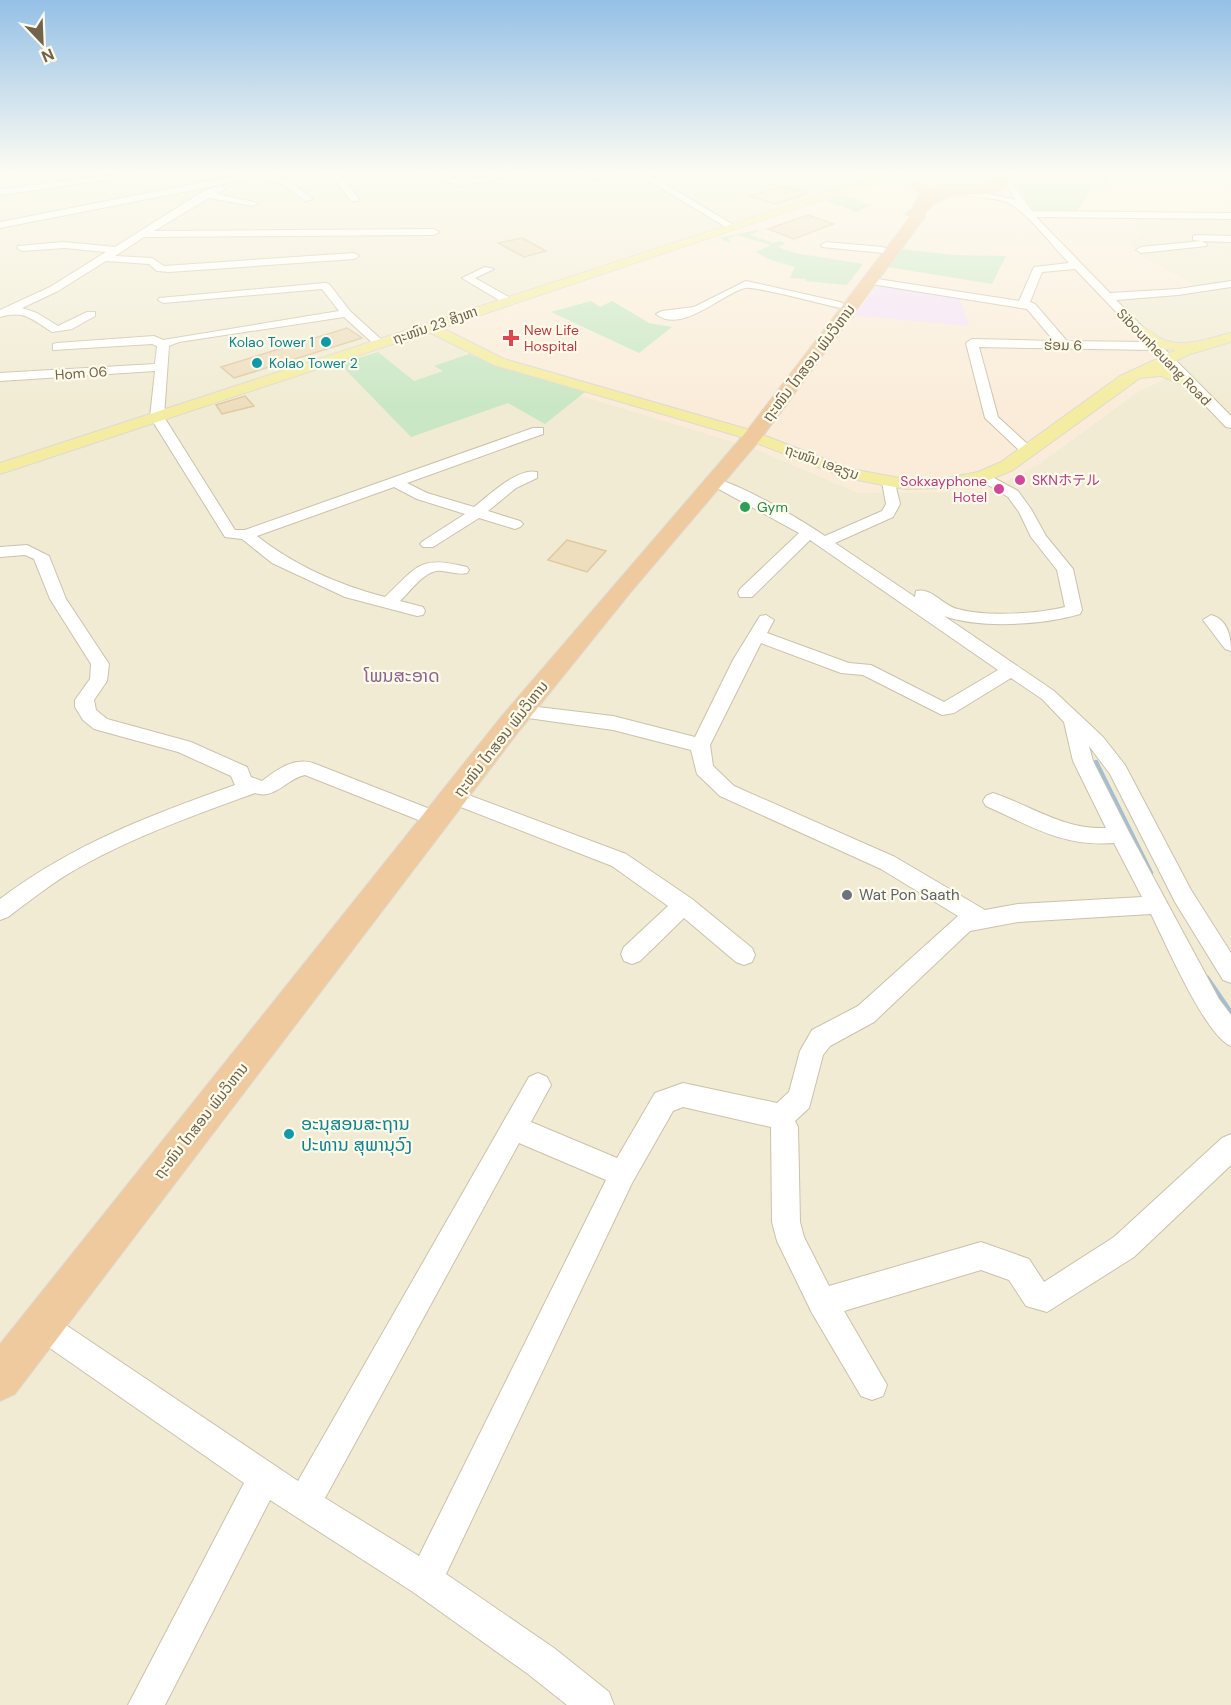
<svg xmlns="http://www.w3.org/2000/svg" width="1231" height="1705" viewBox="0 0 1231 1705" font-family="'DM Sans','Noto Sans JP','Noto Sans Lao',sans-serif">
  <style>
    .residential { fill: #f1ebd3 }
    .commercial { fill: #faecd9 }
    .education { fill: #f4e1f7 }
    .green { fill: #c9e7c4 }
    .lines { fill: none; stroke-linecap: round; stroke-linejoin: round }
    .stream-far1 { stroke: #a1bed3; stroke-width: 4.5 }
    .stream { stroke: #a1bed3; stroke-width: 5 }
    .building { fill: #eedebe; stroke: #dfc9a0; stroke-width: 1.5 }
    .minor-casing { stroke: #cbc2ac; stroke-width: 2 }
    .major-casing { stroke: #dddad4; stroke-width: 2 }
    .highway-casing { stroke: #dddad4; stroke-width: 2 }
    .minor { fill: #fff; fill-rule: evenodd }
    .major { fill: #f4eca1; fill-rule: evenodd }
    .highway { fill: #f0ca9f; fill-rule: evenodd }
    .health-dot { fill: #e0444e; stroke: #fefbea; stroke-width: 2 }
    .culture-dot { fill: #0f9aa8; stroke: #fefbea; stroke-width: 2 }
    .hotel-dot { fill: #d1479c; stroke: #fefbea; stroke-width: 2 }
    .leisure-dot { fill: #2e9e5b; stroke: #fefbea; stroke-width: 2 }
    .worship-dot { fill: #6b7280; stroke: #fefbea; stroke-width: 2 }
    .labels { text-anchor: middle; stroke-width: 4.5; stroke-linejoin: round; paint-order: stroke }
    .far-street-label { font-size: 14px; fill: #71634c; stroke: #fefbea }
    .far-health-label { font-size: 14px; fill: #be3a42; stroke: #fefbea; text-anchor: start }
    .far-culture-label { font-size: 14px; fill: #0d838f; stroke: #fefbea; text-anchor: end }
    .far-hotel-label { font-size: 14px; fill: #b23c85; stroke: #fefbea; text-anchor: start }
    .far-leisure-label { font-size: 14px; fill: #27864d; stroke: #fefbea; text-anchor: start }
    .street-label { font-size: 15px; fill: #71634c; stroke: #fefbea }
    .worship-label { font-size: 15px; fill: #5b616d; stroke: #fefbea; text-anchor: start }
    .quarter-label { font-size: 18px; fill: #8b648d; stroke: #fefbea }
    .near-culture-label { font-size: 18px; fill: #0d838f; stroke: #fefbea; text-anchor: start }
  </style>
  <rect width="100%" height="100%" fill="#faf8e4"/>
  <path class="residential" d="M 0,171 L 893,171 L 423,324 L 756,449 L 859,493 L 1036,466 L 1136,393 L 1178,371 L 1064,253 L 1006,177 L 1006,171 L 1231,171 L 1231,1705 L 0,1705 Z"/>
  <path class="commercial" d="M 1011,171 L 1231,171 L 1231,218 L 1134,218 L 1140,237 L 1127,243 L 1134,250 L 1144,258 L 1209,292 L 1114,300 L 1177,371 L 1136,393 L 1036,466 L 985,492 L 859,493 L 756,449 L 486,367 L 422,323 L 887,173 L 924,184 L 964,190 L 1013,190 L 1026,203 L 1009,177 Z"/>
  <path class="education" d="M 878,284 L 960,299 L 969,326 L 850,315 L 856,307 L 862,306 Z"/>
  <g class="green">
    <path d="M 917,171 L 997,171 L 996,183 C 973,194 936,190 914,177 Z"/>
    <path d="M 1015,171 L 1111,171 L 1108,186 L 1093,183 L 1076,213 L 1035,213 L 1013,177 Z"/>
    <path d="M 842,195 L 872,205 L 857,212 L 826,201 Z"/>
    <path d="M 757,230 L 759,231 L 749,235 L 773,243 L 780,241 L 786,243 L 778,247 L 794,253 L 863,264 L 847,285 L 805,281 L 806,279 L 790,278 L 795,267 L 768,259 L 756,252 L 771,245 L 737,235 L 728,238 L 731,243 L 719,238 Z"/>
    <path d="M 901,249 L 954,255 L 1006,256 L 992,284 L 888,267 Z"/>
    <path d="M 591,301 L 600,307 L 612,301 L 649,323 L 672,327 L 639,353 L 551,312 Z"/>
    <path d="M 378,352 L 414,381 L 443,371 L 434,366 L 469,354 L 495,365 L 585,392 L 545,424 L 508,403 L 411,437 L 340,364 Z"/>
  </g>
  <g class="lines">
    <path class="stream-far1" d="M 1096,762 L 1151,873"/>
    <path class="stream" d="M 1207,978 L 1231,1013"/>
  </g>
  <g class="building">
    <path d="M 783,186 L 807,194 L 775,204 L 750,196 Z"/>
    <path d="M 808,215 L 833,224 L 794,239 L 768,229 Z"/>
    <path d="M 522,238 L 546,251 L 524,257 L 498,243 Z"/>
    <path d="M 347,328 L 362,338 L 234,378 L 221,367 Z"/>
    <path d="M 245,396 L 254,406 L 222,414 L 216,405 Z"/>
    <path d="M 567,540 L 606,551 L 587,572 L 548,560 Z"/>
  </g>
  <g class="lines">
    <g class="minor-casing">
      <g id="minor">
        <path d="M 1,171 L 17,171 L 13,174 Z"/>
        <path d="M 149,171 L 170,171 L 0,195 L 0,189 Z"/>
        <path d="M 260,171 L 290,181 L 313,199 L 305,201 L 284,185 L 260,177 L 0,228 L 0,222 Z"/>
        <path d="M 324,171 C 341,169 349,186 359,199 L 357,201 L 351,201 L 334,179 Z"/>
        <path d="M 417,171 C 433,169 447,180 462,180 C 487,180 511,168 536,171 L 460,186 Z"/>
        <path d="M 569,171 L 593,173 L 643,171 L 737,227 L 729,229 L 636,173 L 593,179 Z"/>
        <path d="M 858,171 L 868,171 L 882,179 L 875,181 Z"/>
        <path d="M 1006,174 L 1032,211 L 1231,213 L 1231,219 L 1036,217 L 1110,293 L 1178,289 L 1231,281 L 1231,287 L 1178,295 L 1116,300 L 1231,416 L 1231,428 L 1226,427 L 1152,350 L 979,347 L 998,417 L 1034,450 L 1032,453 L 1022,453 L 985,418 L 966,343 L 972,339 L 1054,341 L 1027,309 L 871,284 L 866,281 L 871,278 L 1019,301 L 1034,267 L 1069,263 C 1053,247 1025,209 1006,202 C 992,196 973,200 960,192 L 965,189 L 1016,200 L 1002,177 ZM 1075,269 L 1145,342 L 1067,341 L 1035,304 L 1030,302 L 1042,272 Z"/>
        <path d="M 221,186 L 225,189 L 217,194 L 258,203 L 253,206 L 209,198 L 154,231 L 434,229 L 439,232 L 434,235 L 144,237 L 115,256 L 152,258 L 164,266 L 354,253 L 359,256 L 354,259 L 169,272 L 157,271 L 149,264 L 106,261 L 58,291 L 22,308 L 37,313 L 58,326 L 87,312 L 95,312 L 95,316 L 72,329 L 52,332 C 31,319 25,310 0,317 L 0,310 L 50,287 L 106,252 L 64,248 L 22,251 L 17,248 L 18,246 L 64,242 L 115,247 L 205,190 Z"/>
        <path d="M 1196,235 L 1231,236 L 1231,242 L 1202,241 L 1207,244 L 1206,246 L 1141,253 L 1136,250 L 1141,247 L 1201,241 L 1193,240 L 1193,236 Z"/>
        <path d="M 826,242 L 883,247 L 888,250 L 883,253 L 822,247 L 821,245 Z"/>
        <path d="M 485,267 L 494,269 L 475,278 L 512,299 L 512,303 L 504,303 L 462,278 Z"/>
        <path d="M 746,281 L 840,302 L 846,305 L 840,308 C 825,305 755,286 745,288 C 723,293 681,335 656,314 L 662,311 L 694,307 Z"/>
        <path d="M 325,283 L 329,284 L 350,311 L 384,342 L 384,346 L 376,346 L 344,317 L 179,342 L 169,346 L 164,417 L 235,530 L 245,530 L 533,428 L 543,428 L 543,434 L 407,483 L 427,493 L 474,507 C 488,496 518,467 537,472 L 537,478 L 516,488 L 488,511 L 520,521 L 523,524 L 520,527 L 515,529 L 479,518 L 433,547 L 423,547 L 420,544 L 423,541 L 465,514 L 417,499 L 394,487 L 257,536 C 295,566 339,585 385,597 C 418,566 419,555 467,567 L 469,570 L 467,573 C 458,575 451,572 442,571 C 426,568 411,591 400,601 L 423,607 L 425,611 L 423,615 L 417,616 L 345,597 L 272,563 L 242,539 L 225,537 L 150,417 L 155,371 L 0,381 L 0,373 L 155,364 L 157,346 L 152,344 L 53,350 L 53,344 L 57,343 L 154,336 L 163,340 L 339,311 L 322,289 L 163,303 L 158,300 L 159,298 Z"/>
        <path d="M 983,472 L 1018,491 L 1031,509 L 1046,536 L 1073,569 L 1082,610 L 1080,614 C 1043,625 981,629 944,616 L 1054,691 L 1103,737 L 1125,765 L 1191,890 L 1231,953 L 1231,983 L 1223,980 L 1175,902 L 1110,774 L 1089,746 L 1093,761 L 1130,834 L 1219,999 L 1231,1015 L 1231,1046 C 1206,1037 1165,942 1151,914 L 1018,922 L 970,931 L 874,1022 L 830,1046 L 823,1055 L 809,1108 L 795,1121 L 798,1127 L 800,1222 L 804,1237 L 829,1286 L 981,1242 L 1029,1259 L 1044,1282 L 1114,1237 L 1222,1138 L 1231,1134 L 1231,1165 L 1134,1257 L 1047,1312 L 1026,1306 L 1009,1280 L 981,1270 L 844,1311 L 887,1385 L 883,1396 L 872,1400 L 861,1396 L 812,1313 L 777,1241 L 772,1222 L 771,1127 L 683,1107 L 673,1111 L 632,1183 L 446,1574 L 554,1648 L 609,1692 L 614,1705 L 567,1705 L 528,1674 L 413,1592 L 270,1500 L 165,1705 L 128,1705 L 244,1483 L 31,1335 L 26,1325 L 31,1315 L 41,1310 L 51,1315 L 298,1481 L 529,1077 L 538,1073 L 547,1077 L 551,1085 L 531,1122 L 617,1158 L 655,1093 L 683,1083 L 777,1103 L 789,1092 L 800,1051 L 812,1030 L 858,1006 L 958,916 L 881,869 L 720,796 L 697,774 L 691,750 L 613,730 L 521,717 L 514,716 L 512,711 L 514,706 L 521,705 L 613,716 L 695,737 L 733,660 L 760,616 L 766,615 L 774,620 L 767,633 L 849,663 L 871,665 L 944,702 L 998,670 L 810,540 L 752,597 L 740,597 L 738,593 L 740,589 L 799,533 L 706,482 L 708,479 C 726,474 806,523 825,536 L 882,511 L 886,504 L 882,482 L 884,479 L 894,479 L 900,504 L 893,517 L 835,543 L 915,597 L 916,591 C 932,587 943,606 958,609 C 986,617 1037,614 1065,607 L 1057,570 L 1031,537 L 1019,512 L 1008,497 L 978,479 L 978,473 ZM 761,643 L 841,673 L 863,675 L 942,715 L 954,713 L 1011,678 L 1042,699 L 1064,722 L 1073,761 L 1106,828 C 1064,830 1032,806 993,793 L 986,796 L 983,801 L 986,806 C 1031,826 1063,847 1114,843 L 1142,897 L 1018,904 L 985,910 L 895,857 L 734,786 L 713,766 L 710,745 ZM 519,1143 L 606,1180 L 419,1556 L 325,1498 Z"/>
        <path d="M 27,545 L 49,556 L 66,599 L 109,664 L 107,681 L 94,700 L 96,710 L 107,719 L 191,742 L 247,767 L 251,777 L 262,781 C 277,770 293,757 313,763 L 435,811 L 438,816 L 435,821 L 428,824 L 421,821 L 305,775 C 286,779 275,800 255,793 C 195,815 135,836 80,867 C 54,881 31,900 8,917 L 0,920 L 0,899 C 75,843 148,816 235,785 L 231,776 L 178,752 L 94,729 L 83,720 L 75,707 L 75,700 L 90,679 L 91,664 L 50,599 L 34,559 L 25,555 L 0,557 L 0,547 Z"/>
        <path d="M 1211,615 C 1227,619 1231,636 1231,651 L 1225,649 L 1203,620 Z"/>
        <path d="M 455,790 L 626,854 L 692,899 L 752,948 L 755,955 L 752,962 L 744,965 L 736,962 L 684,918 L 640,961 L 632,964 L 624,961 L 621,954 L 624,947 L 668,906 L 612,866 L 448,802 L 445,797 L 448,792 Z"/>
      </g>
    </g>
    <g class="major-casing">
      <path id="major" d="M 894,171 L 908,171 L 442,328 L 504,359 L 750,430 L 851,469 L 905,479 L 947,478 L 978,472 L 1001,462 L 1120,376 L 1176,350 L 1158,348 L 1133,333 L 1133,327 C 1147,324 1155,338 1167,341 C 1189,347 1210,338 1231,333 L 1231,342 L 1190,354 L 1163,367 L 1193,379 L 1196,382 L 1193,385 L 1183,385 L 1161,376 L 1140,378 L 1013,470 L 989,480 L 947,488 L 905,489 L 847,478 L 738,436 L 494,365 L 429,332 L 0,474 L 0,463 Z"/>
    </g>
    <g class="highway-casing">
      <path id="highway" d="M 1000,171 L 1012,171 L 1010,182 C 991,203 964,188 941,200 C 935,203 930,208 925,212 L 925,217 L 760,440 L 630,593 L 519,731 L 15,1394 L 0,1401 L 0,1344 L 501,717 L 746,432 L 910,217 L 906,214 L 913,208 L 919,193 L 911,185 L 913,182 L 921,182 L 931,189 L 931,195 L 935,193 L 932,190 L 933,187 L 938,186 L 986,187 L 998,180 Z"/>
    </g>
    <use href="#minor" class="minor"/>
    <use href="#major" class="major"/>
    <use href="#highway" class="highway"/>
  </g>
  <linearGradient id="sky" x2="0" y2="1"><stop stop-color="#95c0e6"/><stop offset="0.42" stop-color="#fdfcf3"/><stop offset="1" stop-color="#fdfcf3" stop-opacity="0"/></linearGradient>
  <rect width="1231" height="409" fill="url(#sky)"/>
  <path class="health-dot" d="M508 329h6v6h6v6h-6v6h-6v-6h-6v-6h6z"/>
  <g class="culture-dot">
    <circle cx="326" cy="342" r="6"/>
    <circle cx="257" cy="363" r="6"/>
    <circle cx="289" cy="1134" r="6"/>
  </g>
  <g class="hotel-dot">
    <circle cx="1020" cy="480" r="6"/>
    <circle cx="999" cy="489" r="6"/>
  </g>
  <circle class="leisure-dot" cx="745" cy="507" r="6"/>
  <circle class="worship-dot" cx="847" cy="895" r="6"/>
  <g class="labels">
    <g class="far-street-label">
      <text transform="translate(435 325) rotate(-19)" y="5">ຖະໜົນ 23 ສິງຫາ</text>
      <text transform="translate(1063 345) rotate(1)" y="5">ຮ່ອມ 6</text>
      <text transform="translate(1164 357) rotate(46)" y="5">Sibounheuang Road</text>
      <text transform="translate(81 373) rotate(-4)" y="5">Hom 06</text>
      <text transform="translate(822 462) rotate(20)" y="5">ຖະໜົນ ເອຊຽນ</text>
    </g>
    <g class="far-health-label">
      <text x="524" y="335">New Life<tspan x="524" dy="16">Hospital</tspan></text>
    </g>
    <g class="far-culture-label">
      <text x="314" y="347">Kolao Tower 1</text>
      <text x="269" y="368" text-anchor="start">Kolao Tower 2</text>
    </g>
    <g class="far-hotel-label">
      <text x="1032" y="485">SKNホテル</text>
      <text x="987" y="486" text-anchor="end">Sokxayphone<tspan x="987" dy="16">Hotel</tspan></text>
    </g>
    <g class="far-leisure-label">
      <text x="757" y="512">Gym</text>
    </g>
    <g class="street-label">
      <text transform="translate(809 363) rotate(-53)" y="5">ຖະໜົນ ໄກສອນ ພົມວິຫານ</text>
      <text transform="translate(501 739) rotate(-52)" y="5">ຖະໜົນ ໄກສອນ ພົມວິຫານ</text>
      <text transform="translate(201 1121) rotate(-52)" y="5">ຖະໜົນ ໄກສອນ ພົມວິຫານ</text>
    </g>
    <g class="worship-label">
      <text x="859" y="900">Wat Pon Saath</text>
    </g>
    <g class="quarter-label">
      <text x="402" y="682">ໂພນສະອາດ</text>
    </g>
    <g class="near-culture-label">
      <text x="301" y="1130">ອະນຸສອນສະຖານ<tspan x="301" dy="21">ປະທານ ສຸພານຸວົງ</tspan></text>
    </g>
  </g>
  <g transform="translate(42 42) rotate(157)" stroke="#fefbea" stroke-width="4.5" paint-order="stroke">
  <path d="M0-4.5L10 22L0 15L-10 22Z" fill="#71634c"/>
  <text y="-9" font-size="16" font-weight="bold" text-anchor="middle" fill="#71634c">N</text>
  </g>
</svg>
